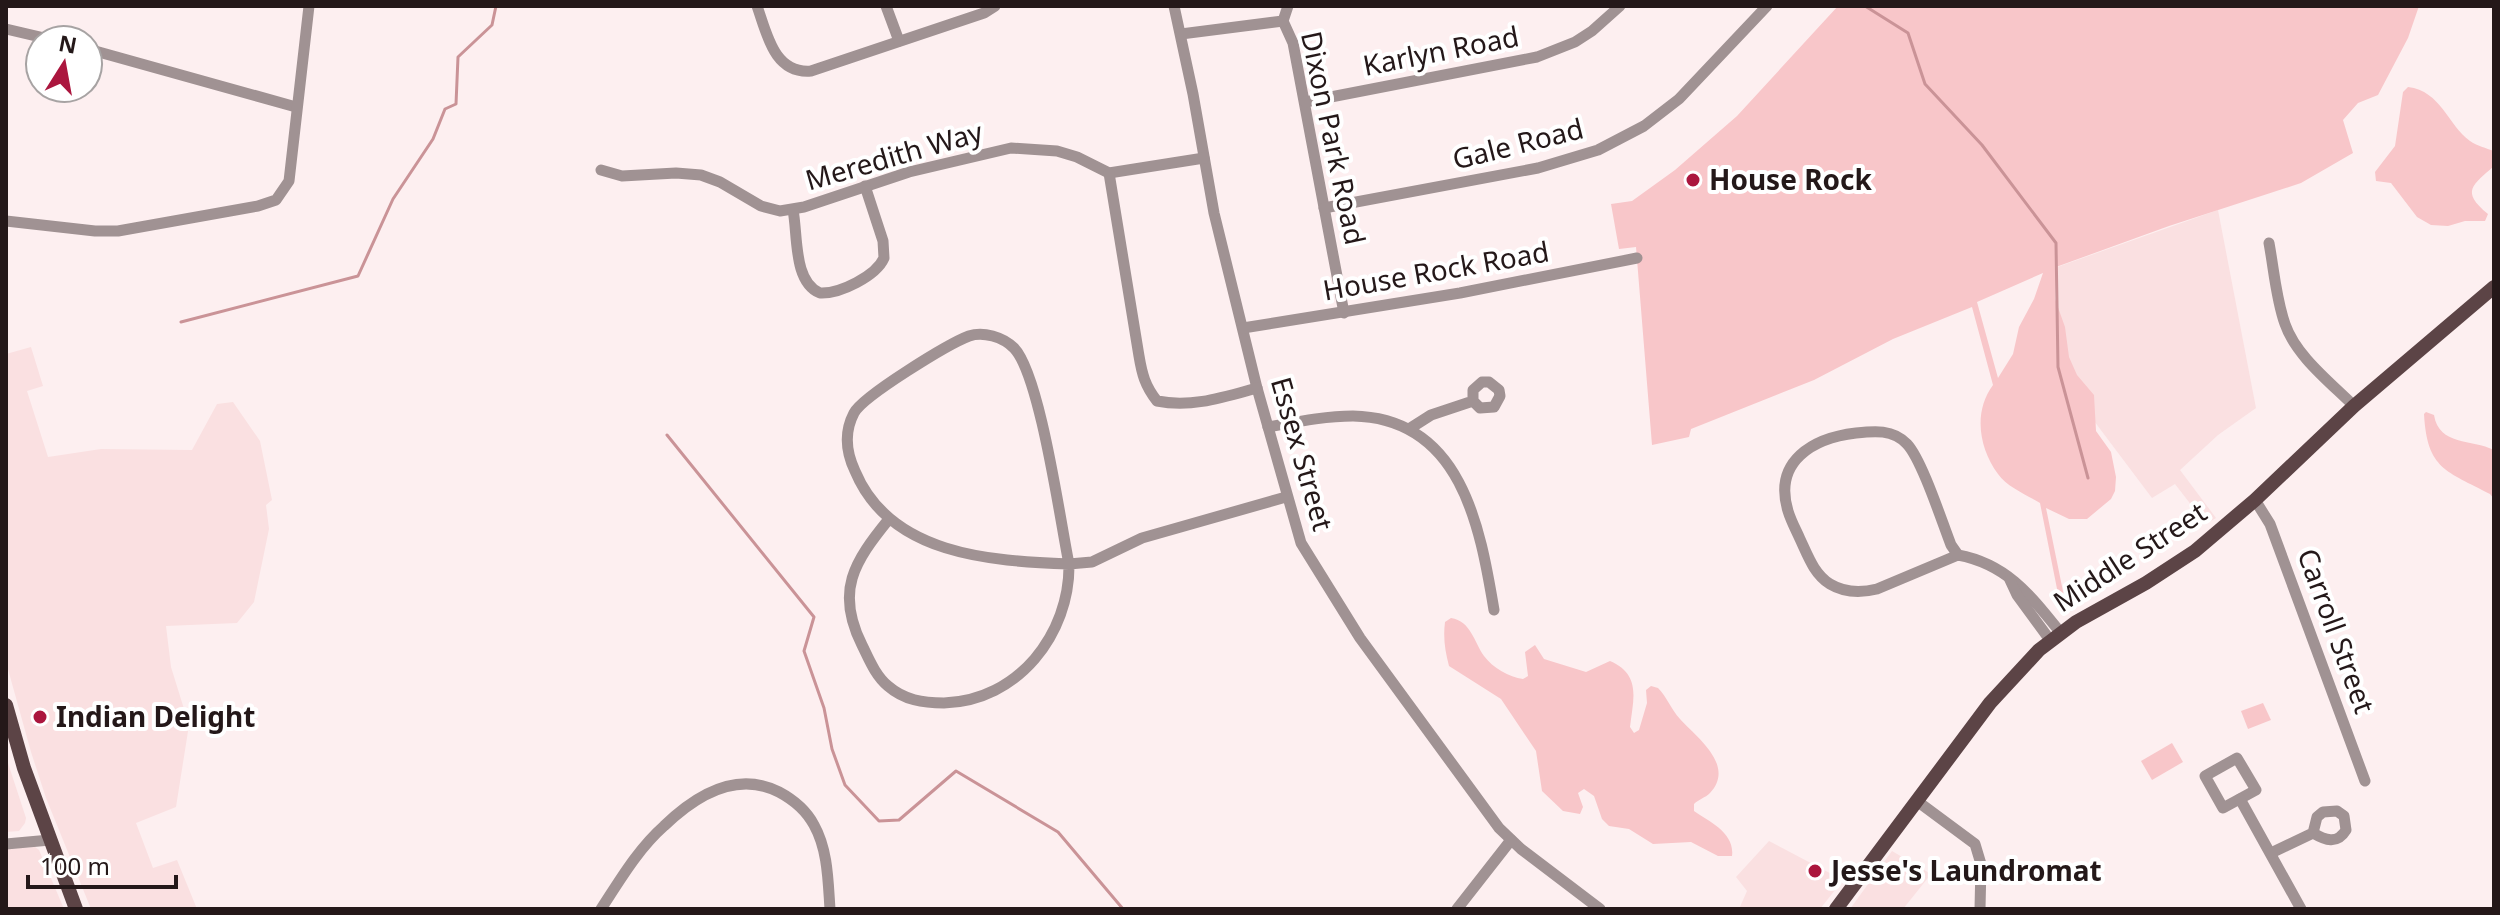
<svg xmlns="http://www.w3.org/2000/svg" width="2500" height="915" viewBox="0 0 2500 915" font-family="'Noto Sans',sans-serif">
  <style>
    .built { fill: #fae0e1 }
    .green { fill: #f8c6c9; fill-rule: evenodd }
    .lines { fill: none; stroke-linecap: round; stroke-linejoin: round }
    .stream { stroke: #ca9397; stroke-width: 3 }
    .minor { stroke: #a09293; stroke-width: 11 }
    .major { stroke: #5c4446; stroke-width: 14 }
    .poi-dot { fill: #ab163e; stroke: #fff; stroke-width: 3 }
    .labels { text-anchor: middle; stroke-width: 8; stroke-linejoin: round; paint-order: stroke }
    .street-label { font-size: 28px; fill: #241819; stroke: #fff }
    .poi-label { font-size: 28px; font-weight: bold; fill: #241819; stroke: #fff; text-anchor: start }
  </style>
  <rect width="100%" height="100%" fill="#fdeff0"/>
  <g class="built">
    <path d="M 2218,210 L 2256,408 L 2218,435 L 2180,470 L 2216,518 L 2206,524 L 2175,484 L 2152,498 L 2058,373 L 2046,271 Z"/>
    <path d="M 31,347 L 43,386 L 27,391 L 48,457 L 101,449 L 192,450 L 217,404 L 233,402 L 260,441 L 272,500 L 266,505 L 269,529 L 254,602 L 237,623 L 166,626 L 171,667 L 189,725 L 176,807 L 136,823 L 153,868 L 177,860 L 197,909 L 91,909 L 46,798 L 31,752 L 6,662 L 6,354 Z"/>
    <path d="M 6,757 L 26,818 L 25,823 L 19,831 L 6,832 Z"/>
    <path d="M 1769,841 L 1843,880 L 1820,909 L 1739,909 L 1747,891 L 1736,877 Z"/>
    <path d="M 35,847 L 39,850 L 64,909 L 6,909 L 6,849 Z"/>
    <path d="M 1892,851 L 1931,874 L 1903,909 L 1850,909 Z"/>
  </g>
  <g class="green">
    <path d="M 1838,6 L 2419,6 L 2408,38 L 2378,95 L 2358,103 L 2343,120 L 2353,153 L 2301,183 L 2169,226 L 2056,267 L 2055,299 L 2065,327 L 2069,357 L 2077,375 L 2094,395 L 2096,431 L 2111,452 L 2116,477 L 2115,491 L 2111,499 L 2087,519 L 2069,519 L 2046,508 L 2067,611 L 2062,614 L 2040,503 C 2027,495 2007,487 1998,474 C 1979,448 1973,412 1993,385 L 1972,307 L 1893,339 L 1814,380 L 1691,429 L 1689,437 L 1652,445 L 1636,247 L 1619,249 L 1611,204 L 1632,201 L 1675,170 L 1737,116 ZM 2043,273 L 2034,299 L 2019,327 L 2013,354 L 1998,378 L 1977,302 Z"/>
    <path d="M 2408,87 C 2441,91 2448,125 2470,141 C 2477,146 2486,148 2494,151 L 2494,166 C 2473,185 2460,191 2488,214 L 2485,221 L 2465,221 L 2448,226 L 2431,225 L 2417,217 L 2391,183 L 2376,181 L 2375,172 L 2395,146 L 2403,92 Z"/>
    <path d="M 2426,412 L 2434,415 C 2439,446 2472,439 2494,450 L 2494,499 L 2490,494 C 2447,471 2427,470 2424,414 Z"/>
    <path d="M 1451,618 C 1471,621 1474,642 1484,656 C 1493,668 1509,677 1523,679 L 1528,676 L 1525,652 L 1535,645 L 1544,659 L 1586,672 L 1610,661 C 1642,675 1633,700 1630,727 L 1634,733 L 1639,730 L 1647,703 L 1646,690 L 1651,686 L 1658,688 C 1667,697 1671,709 1680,719 C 1696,737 1736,765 1710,793 C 1705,798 1699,799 1694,804 L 1694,811 C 1710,822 1735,833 1732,856 L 1718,856 L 1691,842 L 1653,844 L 1629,829 L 1609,826 L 1602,819 L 1594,796 L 1584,789 L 1578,793 L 1583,807 L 1580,814 L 1563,811 L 1542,791 L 1536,751 L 1501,699 L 1449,666 C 1445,651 1443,638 1445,622 Z"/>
    <path d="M 2263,703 L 2271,720 L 2248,729 L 2241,711 Z"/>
    <path d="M 2172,743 L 2183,762 L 2152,780 L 2141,761 Z"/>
  </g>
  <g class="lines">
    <g class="stream">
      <path d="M 1865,6 L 1908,33 L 1925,84 L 1982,145 L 2056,243 L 2058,367 L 2088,478"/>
      <path d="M 181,322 L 358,276 L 393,199 L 433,139 L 445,109 L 456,104 L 458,57 L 492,25 L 496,6"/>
      <path d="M 667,435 L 814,617 L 804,651 L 824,708 L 832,749 L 845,785 L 879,821 L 899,820 L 956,771 L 1058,832 L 1123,909"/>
    </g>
    <g class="minor">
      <path d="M 757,6 C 767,34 774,74 811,71 L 984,13 L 995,6"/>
      <path d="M 886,6 L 899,41"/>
      <path d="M 1174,6 L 1193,94 L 1214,213 L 1257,388 L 1301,543 L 1360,638 L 1499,828 L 1521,849 L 1600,909"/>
      <path d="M 1283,21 L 1293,43 L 1344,313"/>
      <path d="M 1283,21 L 1288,6"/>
      <path d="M 6,29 L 53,40"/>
      <path d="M 1181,34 L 1283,21"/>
      <path d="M 88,49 L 296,107"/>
      <path d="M 1305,102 L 1537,57 L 1575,42 L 1592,31 L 1620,6"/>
      <path d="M 601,170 L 622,176 L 676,173 L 701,175 L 720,182 L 761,206 L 780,211 L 804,207 L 909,172 L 1011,148 L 1057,151 L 1077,157 L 1109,173 L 1204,158"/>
      <path d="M 1109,173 L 1139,356 C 1142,374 1145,386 1157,401 C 1192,408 1224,397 1257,388"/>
      <path d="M 1324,208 L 1538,168 L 1598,150 L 1644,126 L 1679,99 L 1767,6"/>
      <path d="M 793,210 C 798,235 793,282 820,293 C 840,294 876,276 884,258 L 883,241 L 865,186"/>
      <path d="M 6,221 L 95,231 L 118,231 L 258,206 L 276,200 L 289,181 L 309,6"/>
      <path d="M 2269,243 C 2274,270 2276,299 2285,324 C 2296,356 2330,382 2354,406"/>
      <path d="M 1243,328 L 1460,293 L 1637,258"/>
      <path d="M 1268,427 C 1296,422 1325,416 1353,416 C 1461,418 1480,526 1494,610"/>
      <path d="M 1409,429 L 1431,415 L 1473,401 L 1473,390 L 1482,382 L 1489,382 L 1499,390 L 1500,396 L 1494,407 L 1480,408 L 1473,401"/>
      <path d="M 2255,500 L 2270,524 L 2365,781"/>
      <path d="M 889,519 C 854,562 835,591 862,645 C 869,659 875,675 888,686 C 904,700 923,703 944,703 C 1018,701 1070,634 1069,564 C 990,561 890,555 855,471 C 846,452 844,432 854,413 C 863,396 948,344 969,336 C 983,331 1003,337 1014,348 C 1040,375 1060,520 1069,564 L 1092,562 L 1142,538 L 1286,497"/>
      <path d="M 1958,555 L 1877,589 C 1861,593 1845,593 1830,584 C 1814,574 1808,556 1800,539 C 1796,530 1791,521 1788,511 C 1773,461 1813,438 1856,433 C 1874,431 1893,429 1907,444 C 1922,460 1942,522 1951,545 L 1958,555 C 2007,564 2031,596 2060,632"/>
      <path d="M 2010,580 L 2017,595 L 2050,640"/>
      <path d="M 2237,758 L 2256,790 L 2223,808 L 2205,776 Z"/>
      <path d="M 2240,799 L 2301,909"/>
      <path d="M 1917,801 L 1975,844 L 1981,864 L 1980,909"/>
      <path d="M 6,844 L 50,840"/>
      <path d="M 2271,853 L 2313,833 L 2317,817 L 2323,812 L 2337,811 L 2344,816 L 2346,830 C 2337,845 2325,840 2313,833"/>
      <path d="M 601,909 C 620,880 638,849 664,826 C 695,796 736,770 779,792 C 794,800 806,810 814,825 C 828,850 828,881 830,909"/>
      <path d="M 1457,909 L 1511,840"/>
    </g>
    <g class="major">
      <path d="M 6,705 L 24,768 L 76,909"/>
      <path d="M 1836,909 L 1990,703 L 2039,650 L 2076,622 L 2146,583 L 2195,551 L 2255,500 L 2354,406 L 2494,287"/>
    </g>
  </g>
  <g class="poi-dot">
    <circle cx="1693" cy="180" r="8"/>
    <circle cx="40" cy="717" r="8"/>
    <circle cx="1815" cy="871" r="8"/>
  </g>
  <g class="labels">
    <g class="street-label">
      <text transform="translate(1441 51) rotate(-11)" y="10">Karlyn Road</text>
      <text transform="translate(1333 138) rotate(78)" y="10">Dixon Park Road</text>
      <text transform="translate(1518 144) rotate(-14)" y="10">Gale Road</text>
      <text transform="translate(894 156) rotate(-16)" y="10">Meredith Way</text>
      <text transform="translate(1436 271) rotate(-10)" y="10">House Rock Road</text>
      <text transform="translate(1302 454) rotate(74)" y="10">Essex Street</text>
      <text transform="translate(2130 557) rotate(-33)" y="10">Middle Street</text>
      <text transform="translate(2336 631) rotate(70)" y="10">Carroll Street</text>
    </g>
    <g class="poi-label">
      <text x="1709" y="190">House Rock</text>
      <text x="56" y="727">Indian Delight</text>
      <text x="1831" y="881">Jesse's Laundromat</text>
    </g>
  </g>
  <rect width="2500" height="915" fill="none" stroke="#241819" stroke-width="16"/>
  <g transform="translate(64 64) rotate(11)"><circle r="38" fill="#ffffff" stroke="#a7a3a3" stroke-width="2"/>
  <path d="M0-6L14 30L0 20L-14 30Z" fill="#ab163e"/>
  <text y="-12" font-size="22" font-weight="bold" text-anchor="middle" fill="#241819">N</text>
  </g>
  <path d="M28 875v12h148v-12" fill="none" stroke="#241819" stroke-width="4"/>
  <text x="40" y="875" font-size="24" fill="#241819" stroke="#ffffff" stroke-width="6" paint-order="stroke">100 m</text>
</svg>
